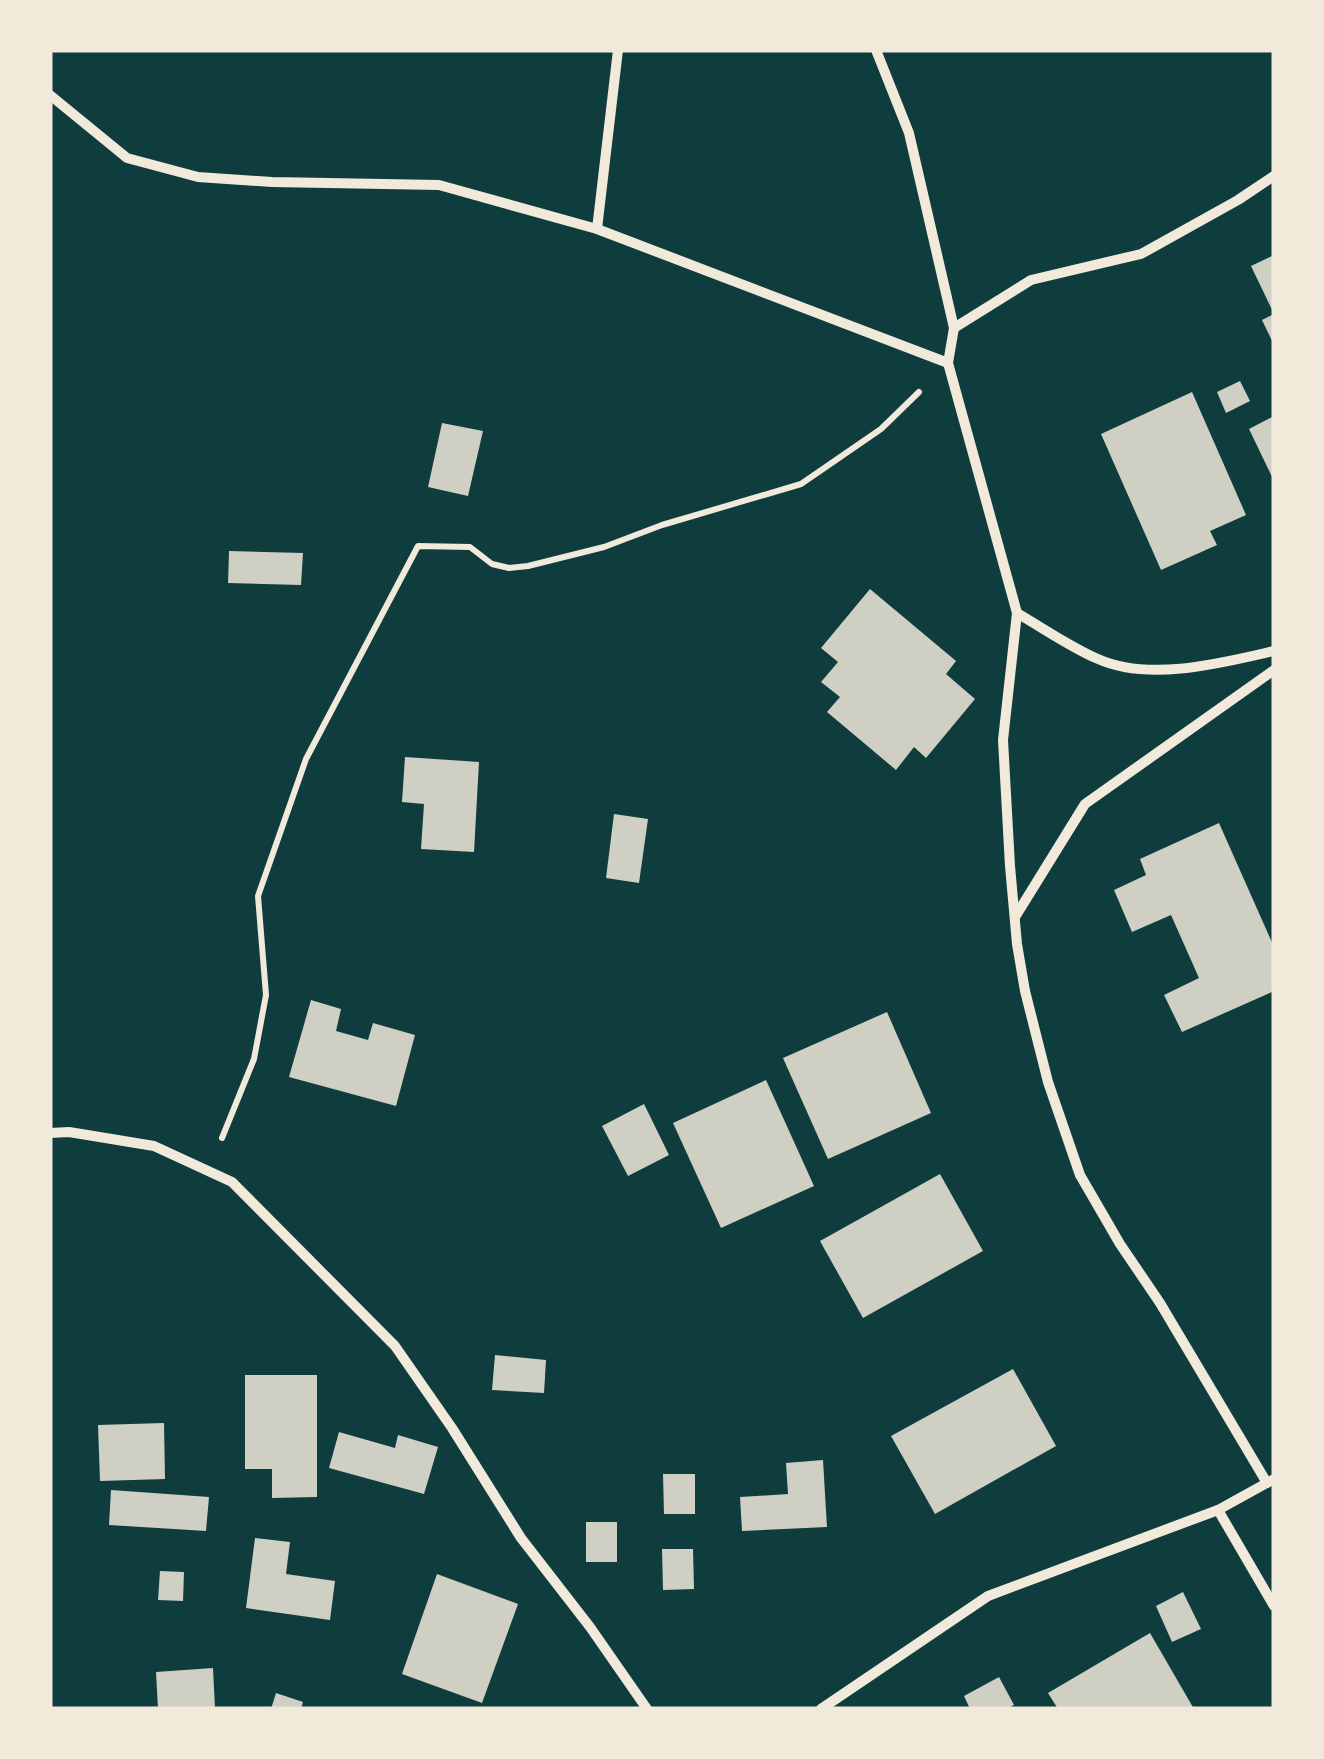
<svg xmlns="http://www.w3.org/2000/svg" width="1324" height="1759" viewBox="0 0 1324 1759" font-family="'Fira Sans Condensed',sans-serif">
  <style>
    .building { fill: #cfcfc3 }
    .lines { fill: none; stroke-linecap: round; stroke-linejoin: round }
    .path { stroke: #f1e9da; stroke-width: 6 }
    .minor { stroke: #f1e9da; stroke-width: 10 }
  </style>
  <rect width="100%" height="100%" fill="#0f3d3e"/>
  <g class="building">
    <path d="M 1274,255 L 1274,314 L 1251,266 Z"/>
    <path d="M 1274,314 L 1274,345 L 1262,320 Z"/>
    <path d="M 1240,381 L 1250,401 L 1226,413 L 1217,392 Z"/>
    <path d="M 1192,392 L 1246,515 L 1210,531 L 1217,545 L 1161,570 L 1101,434 Z"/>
    <path d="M 1274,416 L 1274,481 L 1249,429 Z"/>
    <path d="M 442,423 L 483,431 L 468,496 L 428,487 Z"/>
    <path d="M 229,551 L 303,553 L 301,585 L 228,583 Z"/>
    <path d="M 870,589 L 956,661 L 946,674 L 975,699 L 926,758 L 914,747 L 896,770 L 827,712 L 840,697 L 821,682 L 838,662 L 821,648 Z"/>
    <path d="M 405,757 L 479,762 L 474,852 L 421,849 L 424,804 L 402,802 Z"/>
    <path d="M 614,814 L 648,819 L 639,883 L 606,878 Z"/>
    <path d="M 1219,823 L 1274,947 L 1274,991 L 1182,1032 L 1164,995 L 1199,978 L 1171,915 L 1132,932 L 1114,890 L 1146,875 L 1140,859 Z"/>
    <path d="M 311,1000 L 341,1009 L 336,1031 L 368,1040 L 373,1023 L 415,1035 L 396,1106 L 289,1077 Z"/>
    <path d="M 887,1012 L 931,1113 L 828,1159 L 783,1058 Z"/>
    <path d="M 766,1080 L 814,1186 L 721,1228 L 673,1123 Z"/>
    <path d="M 644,1104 L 669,1155 L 628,1176 L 602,1126 Z"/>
    <path d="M 940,1174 L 983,1251 L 863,1318 L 820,1241 Z"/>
    <path d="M 495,1355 L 546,1360 L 544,1393 L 492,1390 Z"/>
    <path d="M 1013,1369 L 1056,1446 L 935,1514 L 891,1436 Z"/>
    <path d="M 245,1375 L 317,1375 L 317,1497 L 272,1498 L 272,1469 L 245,1469 Z"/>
    <path d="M 164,1423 L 165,1479 L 100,1481 L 98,1425 Z"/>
    <path d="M 339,1432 L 395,1448 L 398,1435 L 438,1447 L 424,1494 L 329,1468 Z"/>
    <path d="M 823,1460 L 827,1527 L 742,1531 L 740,1497 L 788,1494 L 786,1463 Z"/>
    <path d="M 663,1474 L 695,1474 L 695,1514 L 664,1514 Z"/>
    <path d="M 111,1490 L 209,1497 L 206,1531 L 109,1525 Z"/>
    <rect x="586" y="1522" width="31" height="40"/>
    <path d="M 255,1538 L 290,1542 L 286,1574 L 335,1581 L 330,1620 L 246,1608 Z"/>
    <path d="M 662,1549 L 693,1549 L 694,1589 L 663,1590 Z"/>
    <path d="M 160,1571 L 184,1572 L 183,1601 L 158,1600 Z"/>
    <path d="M 437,1574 L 518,1604 L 482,1703 L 402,1674 Z"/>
    <path d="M 1183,1592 L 1201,1629 L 1172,1642 L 1156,1606 Z"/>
    <path d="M 1150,1633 L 1194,1709 L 1058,1709 L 1048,1693 Z"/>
    <path d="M 213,1668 L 215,1709 L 158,1709 L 156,1672 Z"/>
    <path d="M 999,1677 L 1014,1705 L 1006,1709 L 970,1709 L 964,1696 Z"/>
    <path d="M 276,1693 L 303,1702 L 301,1709 L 271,1709 Z"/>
  </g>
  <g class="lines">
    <path class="path" d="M 222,1138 L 254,1059 L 266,995 L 258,896 L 306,759 L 418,546 L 470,547 L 492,564 L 509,568 L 528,566 L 604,547 L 662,525 L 801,484 L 881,429 L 919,392"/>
    <g class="minor">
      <path d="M 876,50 L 909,133 L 954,328 L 948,363 L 1017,613 L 1003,740 L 1010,866 L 1017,944 L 1025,991 L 1048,1082 L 1080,1175 L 1120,1244 L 1160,1303 L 1267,1483"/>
      <path d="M 50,95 L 127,158 L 198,177 L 272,182 L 439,185 L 597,229 L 618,50"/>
      <path d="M 597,229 L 948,363"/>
      <path d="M 954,328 L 1031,280 L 1141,254 L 1238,200 L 1274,176"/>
      <path d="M 1017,613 C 1043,628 1070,647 1098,659 C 1149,682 1222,663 1274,651"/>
      <path d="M 1015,917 L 1085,804 L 1274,670"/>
      <path d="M 50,1133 L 69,1132 L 154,1146 L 232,1182 L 395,1346 L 452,1428 L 521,1538 L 590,1627 L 647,1709"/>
      <path d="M 1218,1510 L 1274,1606"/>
      <path d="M 821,1709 L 988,1596 L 1218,1510 L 1274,1479"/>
    </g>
  </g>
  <rect width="1324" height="1759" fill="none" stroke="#f1e9da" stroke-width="105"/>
</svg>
